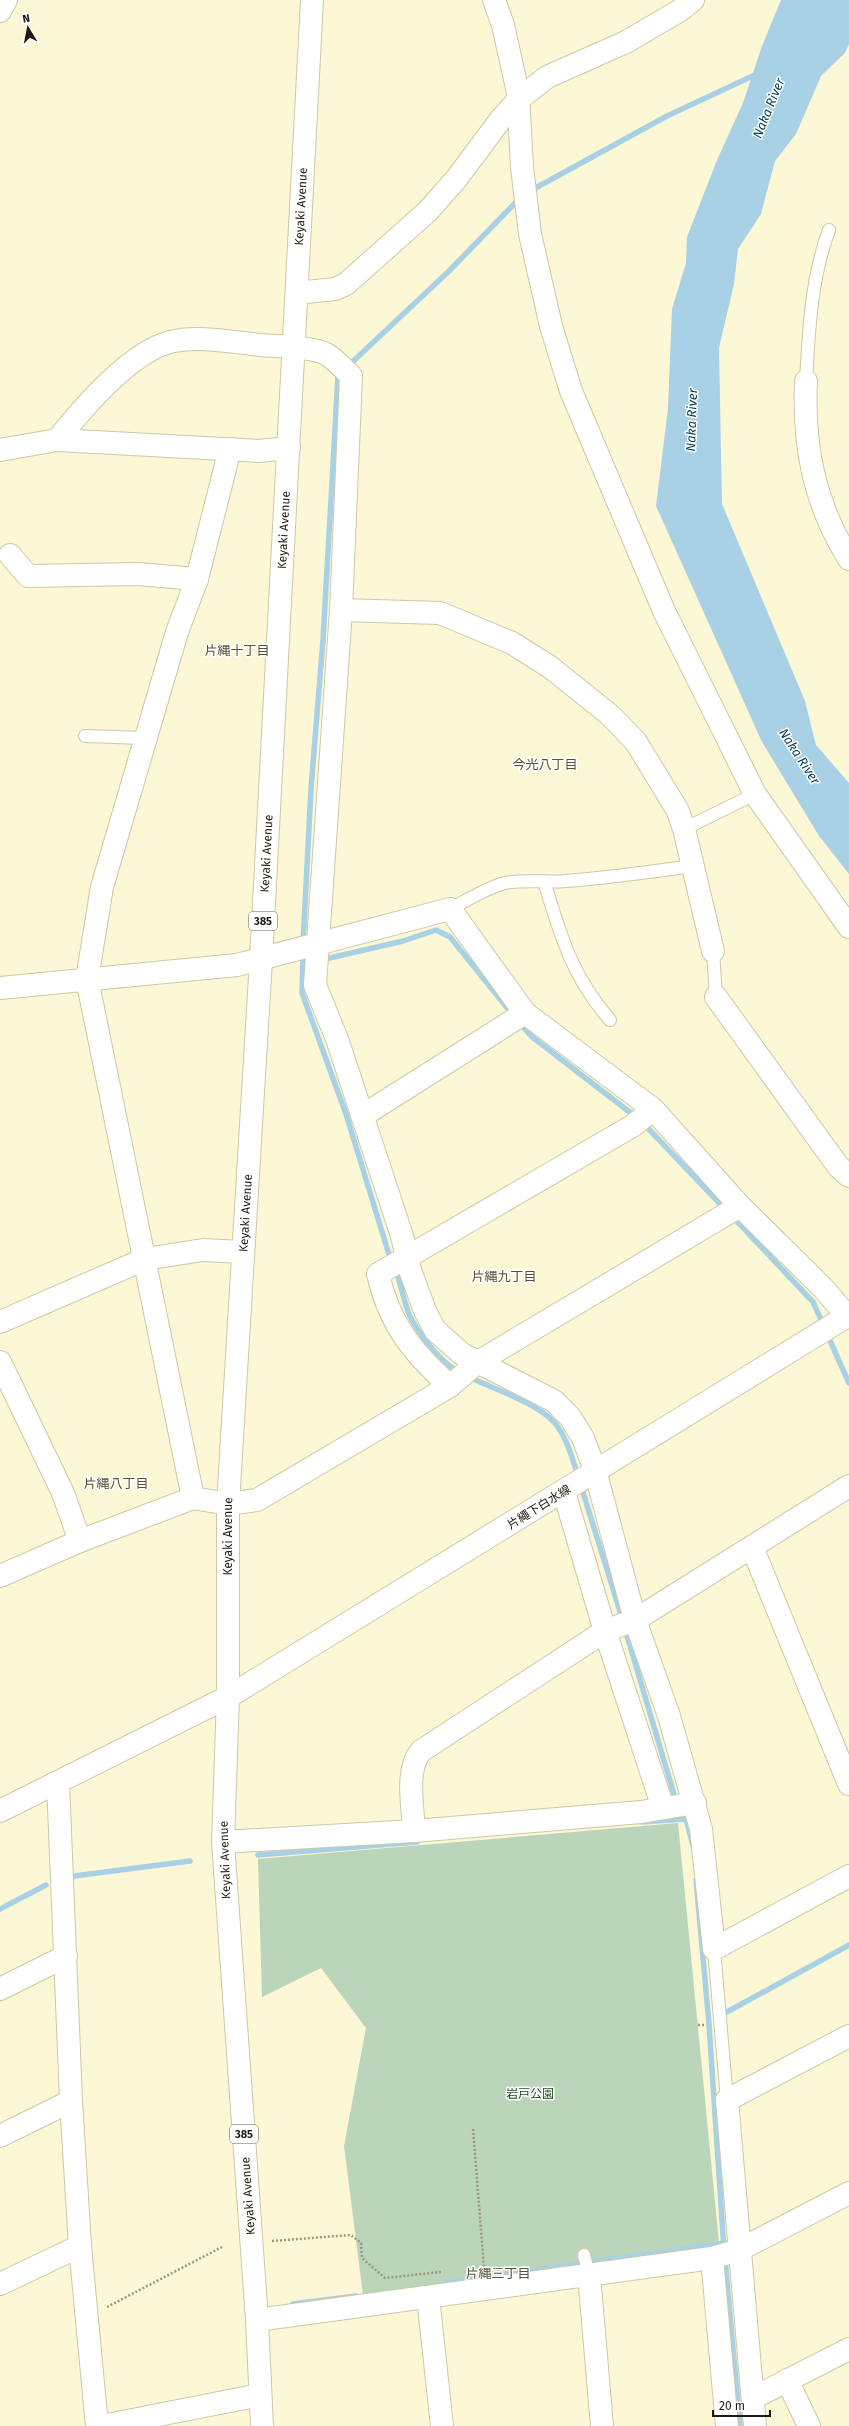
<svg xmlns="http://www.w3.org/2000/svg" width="849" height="2426" viewBox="0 0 849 2426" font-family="'Fira Sans','Noto Sans JP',sans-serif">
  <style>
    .green { fill: #bbd5ba }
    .water { fill: #a9d1e6 }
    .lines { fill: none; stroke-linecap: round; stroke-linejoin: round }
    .stream { stroke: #a9d1e6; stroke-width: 5.5 }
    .service-casing { stroke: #cdc8a7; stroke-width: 14 }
    .minor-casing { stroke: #cdc8a7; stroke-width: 24 }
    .tertiary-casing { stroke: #cdc8a7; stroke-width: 24 }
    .secondary-casing { stroke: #cdc8a7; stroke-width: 24 }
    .trunk-casing { stroke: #cdc8a7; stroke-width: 24 }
    .path { stroke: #9c987f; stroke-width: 2.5; stroke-dasharray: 2 2; stroke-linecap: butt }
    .service { stroke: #fff; stroke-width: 12 }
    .minor { stroke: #fff; stroke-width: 22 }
    .tertiary { stroke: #fff; stroke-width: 22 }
    .secondary { stroke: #fff; stroke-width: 22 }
    .trunk { stroke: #fff; stroke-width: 22 }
    .labels { text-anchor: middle; stroke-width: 3; stroke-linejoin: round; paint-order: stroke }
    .shield { fill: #fff; stroke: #615f57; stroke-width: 1 }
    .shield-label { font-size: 11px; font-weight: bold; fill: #1d1b0f }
    .street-label { font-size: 12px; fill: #1d1b0f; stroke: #fff }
    .park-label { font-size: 12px; fill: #204b22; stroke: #fff }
    .water-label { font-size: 13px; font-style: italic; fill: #023b51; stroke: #fff }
    .neighbourhood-label { font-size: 13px; fill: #575235; stroke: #fff }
  </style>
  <rect width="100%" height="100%" fill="#fcf7d5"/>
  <path class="green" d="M 678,1823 L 719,2243 L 363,2295 L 344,2146 L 366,2028 L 321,1968 L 262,1997 L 258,1859 Z"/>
  <path class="water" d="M 781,0 L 849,0 L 849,44 L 845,53 L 821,76 L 796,134 L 775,161 L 761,214 L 738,249 L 734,284 L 719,348 L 722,504 L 805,701 L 816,745 L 849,783 L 849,874 L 819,836 L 762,742 L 656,506 L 668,408 L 672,309 L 686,263 L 687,237 L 717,160 L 743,103 L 762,46 Z"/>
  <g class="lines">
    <g class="stream">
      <path d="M 530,191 L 667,116 L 759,73"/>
      <path d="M 347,367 L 449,271 L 520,198"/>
      <path d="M 303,944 L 311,788 L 323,640 L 338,376 L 341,373"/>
      <path d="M 303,952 L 302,993 L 346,1114 L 391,1261"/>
      <path d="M 321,960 L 403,941 L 436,930 L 450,937 L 513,1015"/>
      <path d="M 519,1022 L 531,1036 L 636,1117"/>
      <path d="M 643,1123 L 725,1209"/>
      <path d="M 733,1217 L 813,1302 L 824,1326"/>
      <path d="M 395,1269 C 401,1283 403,1299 409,1314 C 417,1332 442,1364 459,1372"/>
      <path d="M 827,1334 L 849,1383"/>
      <path d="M 469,1377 C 494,1389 535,1402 554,1422 C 567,1437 572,1458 578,1476"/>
      <path d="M 581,1486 L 623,1621"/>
      <path d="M 625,1629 L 676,1801"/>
      <path d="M 681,1810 L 687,1822 L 693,1846"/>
      <path d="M 642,1822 L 685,1819"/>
      <path d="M 258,1855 L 417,1842"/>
      <path d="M 74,1876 L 190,1861"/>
      <path d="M 696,1880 L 709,2024 L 724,2250"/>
      <path d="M 0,1909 L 46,1885"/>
      <path d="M 727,2012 L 849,1945"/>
      <path d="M 725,2259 L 740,2426"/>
      <path d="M 445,2283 L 725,2243"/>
      <path d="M 293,2304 L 356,2296"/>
    </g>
    <g class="service-casing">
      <g id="service">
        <path d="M 806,381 C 809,329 811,279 829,230"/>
        <path d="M 85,736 L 144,738"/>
        <path d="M 684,829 L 755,794"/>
        <path d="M 544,881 C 560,934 572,977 610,1020"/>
        <path d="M 450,909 C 468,900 486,888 505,883 C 526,879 545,883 566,881 C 608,878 650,872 693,866"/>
        <path d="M 713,951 L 716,997"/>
        <path d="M 714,1949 L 727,2100"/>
        <path d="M 584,2255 L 589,2275"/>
      </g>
    </g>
    <g class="minor-casing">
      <g id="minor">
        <path d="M 494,0 L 503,25 L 518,93 L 522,167 L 530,234 L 551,326 L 571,391 L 664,611 L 755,794 L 849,927"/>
        <path d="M 0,11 L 6,0"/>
        <path d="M 297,293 L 335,289 L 346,284 L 428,211 L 457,178 L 501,119 L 519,99 L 547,77 L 626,42 L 679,11 L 693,0"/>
        <path d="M 806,381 C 803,446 814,503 849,559"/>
        <path d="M 57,440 C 83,408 129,353 170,342 C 197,335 232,342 260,345 C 275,346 315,347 326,354 C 335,359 344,369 351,376 L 341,610 L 315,985 L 337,1039 L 402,1236 L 410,1270 L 425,1311 L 435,1330 L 462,1354 L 554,1401 L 570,1417 L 583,1438 L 595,1470 L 635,1620 L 669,1716 L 701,1829 L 714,1949 L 849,1876"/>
        <path d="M 0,450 L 57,440 L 259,451 L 289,448"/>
        <path d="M 10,555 L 28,576 L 138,574 L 197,579"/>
        <path d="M 341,610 L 440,613 L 512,643 L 550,667 L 610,715 L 636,742 L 678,811 L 684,829 L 713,951"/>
        <path d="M 0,988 L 237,965 L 450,909 L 525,1013 L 653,1109 L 740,1206 L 823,1288 L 847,1316"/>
        <path d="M 716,997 L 838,1166 L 849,1176"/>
        <path d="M 362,1116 L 525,1013"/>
        <path d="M 0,1322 L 145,1259 L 203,1250 L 243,1252"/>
        <path d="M 0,1362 L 63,1493 L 80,1541"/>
        <path d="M 450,1386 C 413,1353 389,1324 378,1274 L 634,1125 L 653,1109"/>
        <path d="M 564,1492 L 605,1631 L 663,1808"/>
        <path d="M 193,1498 L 87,979 L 102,887 L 177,632 L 197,579 L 230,449"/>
        <path d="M 752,1547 L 849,1784"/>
        <path d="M 0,1576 L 80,1541 L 193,1498 L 228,1504 L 257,1500 L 450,1386 L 478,1362 L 740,1206"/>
        <path d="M 58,1782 L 71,2101 L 80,2246 L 97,2426"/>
        <path d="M 414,1831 C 413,1807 405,1769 421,1751 L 605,1631 L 635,1620 L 849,1486"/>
        <path d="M 223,1842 L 414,1831 L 641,1812 L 695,1803"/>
        <path d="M 0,1989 L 66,1956"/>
        <path d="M 0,2136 L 71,2101"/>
        <path d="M 712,2258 L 727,2426"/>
        <path d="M 589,2275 L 602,2426"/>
        <path d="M 0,2284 L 80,2246"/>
        <path d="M 428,2297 L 442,2426"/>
        <path d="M 257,2320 L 712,2258 L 739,2250 L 849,2193"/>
        <path d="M 787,2380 L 809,2426"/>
        <path d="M 753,2398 L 849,2349"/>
        <path d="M 102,2426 L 260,2395"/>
        <path d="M 755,2426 L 727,2100 L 849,2036"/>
      </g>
    </g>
    <g class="tertiary-casing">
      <path id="tertiary" d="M 0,1811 L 228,1697"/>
    </g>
    <g class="secondary-casing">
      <path id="secondary" d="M 228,1697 L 849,1315"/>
    </g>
    <g class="trunk-casing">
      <g id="trunk">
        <path id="s1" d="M 262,2426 L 257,2320 L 223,1842 L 228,1697 L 228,1504 L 261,960 L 312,0"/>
      </g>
    </g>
    <g class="path">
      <path d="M 698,2025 L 705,2025"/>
      <path d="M 473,2129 L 484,2268"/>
      <path d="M 272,2241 L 351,2235 L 361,2243 L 362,2258 L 385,2278 L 441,2272"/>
      <path d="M 107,2307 L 222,2247"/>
    </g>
    <use href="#service" class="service"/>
    <use href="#minor" class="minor"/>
    <use href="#tertiary" class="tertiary"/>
    <use href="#secondary" class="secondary"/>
    <use href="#trunk" class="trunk"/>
  </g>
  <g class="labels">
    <g class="shield">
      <rect x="249" y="912" width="28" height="18" rx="3"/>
      <rect x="230" y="2125" width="28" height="18" rx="3"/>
    </g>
    <g class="shield-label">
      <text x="263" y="925">385</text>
      <text x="244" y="2138">385</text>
    </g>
    <g class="street-label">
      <text dy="4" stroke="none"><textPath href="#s1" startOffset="2223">Keyaki Avenue</textPath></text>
      <text dy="4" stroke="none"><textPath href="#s1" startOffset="1899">Keyaki Avenue</textPath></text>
      <text dy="4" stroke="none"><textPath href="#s1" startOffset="1575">Keyaki Avenue</textPath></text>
      <text dy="4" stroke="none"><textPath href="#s1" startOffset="1215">Keyaki Avenue</textPath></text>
      <text transform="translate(539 1507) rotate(-32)" y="4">片繩下白水線</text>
      <text dy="4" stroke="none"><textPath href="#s1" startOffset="891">Keyaki Avenue</textPath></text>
      <text transform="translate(225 1860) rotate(-92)" y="4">Keyaki Avenue</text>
      <text transform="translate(248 2196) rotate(-94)" y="4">Keyaki Avenue</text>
    </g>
    <g class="park-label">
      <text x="530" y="2098">岩戸公園</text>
    </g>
    <g class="water-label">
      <text transform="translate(768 108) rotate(-68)" y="5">Naka River</text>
      <text transform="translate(691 420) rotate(-88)" y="5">Naka River</text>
      <text transform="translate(800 756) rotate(57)" y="5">Naka River</text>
    </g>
    <g class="neighbourhood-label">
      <text x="237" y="655">片縄十丁目</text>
      <text x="545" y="769">今光八丁目</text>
      <text x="504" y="1281">片縄九丁目</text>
      <text x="116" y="1488">片縄八丁目</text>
      <text x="498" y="2278">片縄三丁目</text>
    </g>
  </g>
  <g transform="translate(28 28) rotate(350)" stroke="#ffffff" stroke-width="3" paint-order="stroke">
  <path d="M0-3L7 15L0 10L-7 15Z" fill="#1d1b0f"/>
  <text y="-6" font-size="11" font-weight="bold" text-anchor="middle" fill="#1d1b0f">N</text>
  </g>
  <path d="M713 2410v6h57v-6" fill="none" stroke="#1d1b0f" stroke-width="2"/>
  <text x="719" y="2410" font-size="12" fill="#1d1b0f" stroke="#ffffff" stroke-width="3" paint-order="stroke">20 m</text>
</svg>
